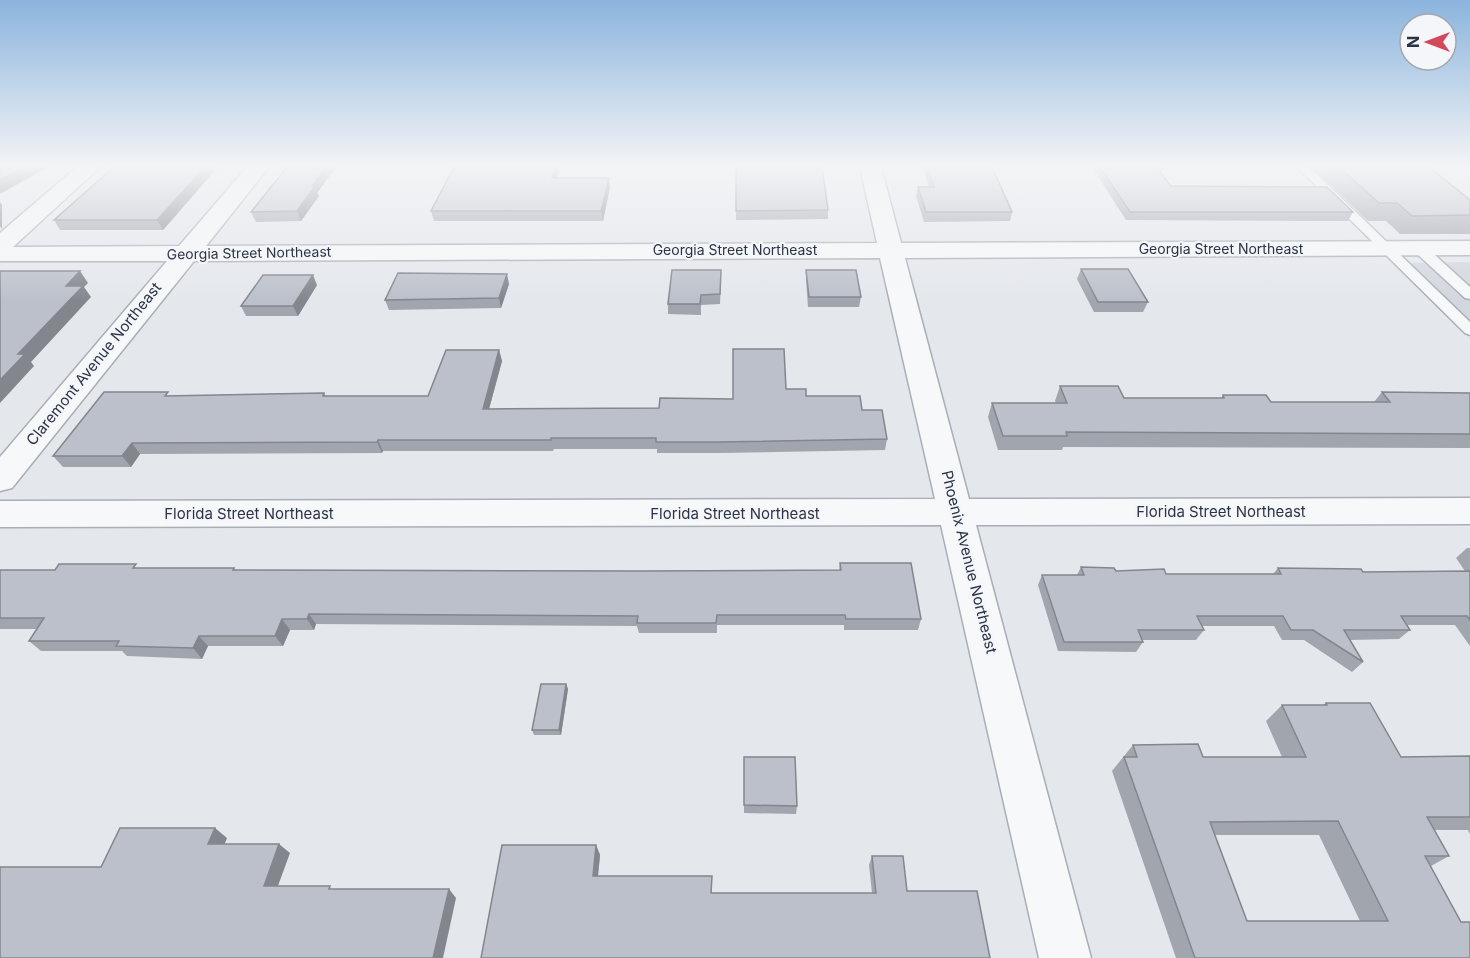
<svg xmlns="http://www.w3.org/2000/svg" width="1470" height="958" viewBox="0 0 1470 958" font-family="Inter,sans-serif">
  <style>
    .built { fill: #d2d6de }
    .lines { fill: none; stroke-linecap: round; stroke-linejoin: round }
    .service-casing { stroke: #a9aeb7; stroke-width: 3 }
    .minor-casing { stroke: #a9aeb7; stroke-width: 3 }
    .service { fill: #f7f8fa; fill-rule: evenodd }
    .minor { fill: #f7f8fa; fill-rule: evenodd }
    .wall { fill: #a1a5ae; fill-rule: evenodd }
    .shaded-wall { fill: #83868d }
    .building { fill: #bbc0ca; stroke: #83868d; stroke-width: 1.5; fill-rule: evenodd }
    .labels { text-anchor: middle; stroke-width: 4.5; stroke-linejoin: round; paint-order: stroke }
    .far-street-label { font-size: 14px; fill: #2b3445; stroke: #f4f6f9 }
    .street-label { font-size: 15px; fill: #2b3445; stroke: #f4f6f9 }
  </style>
  <rect width="100%" height="100%" fill="#e4e7ec"/>
  <path class="built" d="M 1470,262 L 1470,324 L 1406,263 Z"/>
  <g class="lines">
    <g class="service-casing">
      <g id="service">
        <path d="M 1297,167 L 1309,167 L 1470,322 L 1470,335 L 1465,333 Z"/>
        <path d="M 1420,245 L 1425,246 L 1470,287 L 1470,299 L 1465,298 L 1415,252 L 1413,249 Z"/>
      </g>
    </g>
    <g class="minor-casing">
      <path id="minor" d="M 77,167 L 100,167 L 13,247 L 179,246 L 247,167 L 269,167 L 206,246 L 877,243 L 860,167 L 881,167 L 901,243 L 1470,241 L 1470,255 L 905,258 L 969,499 L 1470,498 L 1470,524 L 976,525 L 1091,958 L 1039,958 L 941,525 L 0,527 L 0,501 L 935,499 L 880,258 L 194,261 L 12,488 L 0,491 L 0,457 L 167,261 L 0,261 L 0,233 Z"/>
    </g>
    <use href="#service" class="service"/>
    <use href="#minor" class="minor"/>
  </g>
  <g class="wall">
    <path d="M 114,167 L 218,167 L 163,230 L 60,230 L 54,220 Z"/>
    <path d="M 287,167 L 336,167 L 317,193 L 319,196 L 301,221 L 256,222 L 251,212 Z"/>
    <path d="M 454,167 L 560,167 L 557,178 L 610,187 L 603,221 L 434,221 L 431,211 Z"/>
    <path d="M 736,167 L 828,210 L 828,219 L 736,220 Z"/>
    <path d="M 925,167 L 992,167 L 1012,212 L 1010,221 L 924,222 L 916,196 L 918,187 L 929,187 L 924,171 Z"/>
    <path d="M 1092,167 L 1156,167 L 1171,186 L 1353,212 L 1348,221 L 1126,220 Z"/>
    <path d="M 1311,167 L 1429,167 L 1470,200 L 1470,234 L 1400,234 L 1386,221 L 1368,221 Z"/>
    <path d="M 1081,269 L 1148,302 L 1143,312 L 1094,312 L 1077,279 Z"/>
    <path d="M 806,270 L 861,297 L 859,307 L 808,307 L 806,280 Z"/>
    <path d="M 721,281 L 720,304 L 701,305 L 701,315 L 668,314 L 668,304 Z"/>
    <path d="M 509,284 L 501,308 L 389,310 L 385,300 Z"/>
    <path d="M 317,285 L 298,316 L 246,316 L 241,306 Z"/>
    <path d="M 499,350 L 502,361 L 489,409 L 659,408 L 733,399 L 786,389 L 806,396 L 862,410 L 887,439 L 885,450 L 720,453 L 657,453 L 657,449 L 554,449 L 553,451 L 383,451 L 382,453 L 140,454 L 131,467 L 63,467 L 53,456 L 171,396 L 324,393 L 326,396 L 428,396 Z"/>
    <path d="M 1060,386 L 1124,398 L 1221,398 L 1223,395 L 1271,402 L 1374,402 L 1382,392 L 1470,393 L 1470,448 L 1063,447 L 1062,450 L 998,450 L 988,417 L 992,403 L 1056,403 L 1055,401 Z"/>
    <path d="M 1467,548 L 1470,548 L 1470,646 L 1455,625 L 1407,625 L 1410,630 L 1399,639 L 1349,640 L 1363,662 L 1352,672 L 1304,640 L 1282,640 L 1274,626 L 1202,626 L 1204,630 L 1196,640 L 1142,640 L 1143,642 L 1136,652 L 1058,651 L 1038,585 L 1042,575 L 1077,575 L 1081,567 L 1116,571 L 1166,574 L 1273,574 L 1278,568 L 1363,572 L 1465,571 L 1456,558 Z"/>
    <path d="M 840,563 L 921,619 L 918,630 L 844,630 L 844,625 L 717,625 L 717,633 L 639,633 L 637,626 L 316,624 L 314,630 L 290,630 L 283,646 L 208,646 L 202,659 L 127,656 L 122,651 L 41,651 L 29,641 L 37,629 L 0,629 L 0,570 L 55,570 L 139,568 L 234,568 L 236,570 L 642,571 L 839,570 Z"/>
    <path d="M 566,684 L 568,689 L 561,735 L 534,735 L 532,730 Z"/>
    <path d="M 1326,703 L 1401,757 L 1470,756 L 1470,834 L 1468,830 L 1435,830 L 1449,856 L 1431,866 L 1470,958 L 1176,958 L 1112,771 L 1133,745 L 1203,757 L 1282,757 L 1266,721 L 1282,705 L 1323,705 ZM 1215,835 L 1319,835 L 1360,921 L 1247,921 Z"/>
    <path d="M 744,757 L 797,806 L 796,814 L 744,813 Z"/>
    <path d="M 596,845 L 600,855 L 598,876 L 712,885 L 712,893 L 872,893 L 869,865 L 872,856 L 907,891 L 481,958 Z"/>
  </g>
  <g class="shaded-wall">
    <path d="M 25,167 L 48,167 L 0,194 L 0,180 Z"/>
    <path d="M 205,167 L 218,167 L 163,230 L 157,220 Z"/>
    <path d="M 326,167 L 336,167 L 317,193 L 319,196 L 301,221 L 297,211 L 312,186 Z"/>
    <path d="M 556,167 L 560,167 L 554,187 L 552,178 Z"/>
    <path d="M 609,178 L 610,187 L 603,221 L 601,211 Z"/>
    <path d="M 0,202 L 2,205 L 2,229 L 0,226 Z"/>
    <path d="M 80,271 L 88,283 L 84,287 L 91,297 L 31,362 L 34,366 L 0,403 L 0,380 L 66,286 Z"/>
    <path d="M 507,274 L 509,284 L 501,308 L 499,298 Z"/>
    <path d="M 313,275 L 317,285 L 298,316 L 293,306 Z"/>
    <path d="M 499,350 L 502,361 L 486,420 L 483,409 Z"/>
    <path d="M 378,440 L 383,451 L 382,453 L 377,442 Z"/>
    <path d="M 132,443 L 140,454 L 131,467 L 122,456 Z"/>
    <path d="M 309,614 L 316,624 L 314,630 L 307,619 Z"/>
    <path d="M 282,619 L 290,630 L 283,646 L 275,636 Z"/>
    <path d="M 199,636 L 208,646 L 202,659 L 193,648 Z"/>
    <path d="M 566,684 L 568,689 L 561,735 L 559,730 Z"/>
    <path d="M 215,828 L 227,838 L 221,853 L 208,844 Z"/>
    <path d="M 279,844 L 290,853 L 275,894 L 264,886 Z"/>
    <path d="M 596,845 L 600,855 L 597,885 L 593,876 Z"/>
    <path d="M 449,889 L 456,898 L 443,958 L 433,958 Z"/>
  </g>
  <g class="building">
    <path d="M 0,167 L 25,167 L 0,180 Z"/>
    <path d="M 114,167 L 205,167 L 157,220 L 54,220 Z"/>
    <path d="M 287,167 L 326,167 L 312,186 L 315,186 L 297,211 L 251,212 Z"/>
    <path d="M 454,167 L 556,167 L 552,178 L 609,178 L 601,211 L 431,211 Z"/>
    <path d="M 736,167 L 822,167 L 828,210 L 736,211 Z"/>
    <path d="M 927,167 L 992,167 L 1012,212 L 926,212 L 918,187 L 934,187 Z"/>
    <path d="M 1100,167 L 1156,167 L 1171,186 L 1327,187 L 1353,212 L 1130,212 Z"/>
    <path d="M 1339,167 L 1429,167 L 1470,200 L 1470,215 L 1412,216 L 1397,203 L 1379,203 Z"/>
    <path d="M 1081,269 L 1128,269 L 1148,302 L 1098,302 Z"/>
    <path d="M 672,270 L 721,270 L 720,294 L 701,295 L 700,304 L 668,304 Z"/>
    <path d="M 806,270 L 856,270 L 861,297 L 809,297 Z"/>
    <path d="M 0,271 L 80,271 L 66,286 L 83,286 L 18,354 L 25,354 L 0,380 Z"/>
    <path d="M 398,273 L 507,274 L 499,298 L 385,300 Z"/>
    <path d="M 263,275 L 313,275 L 293,306 L 241,306 Z"/>
    <path d="M 733,349 L 784,349 L 786,389 L 806,389 L 806,396 L 860,396 L 862,410 L 882,410 L 887,439 L 720,442 L 656,442 L 656,438 L 551,438 L 551,440 L 378,440 L 377,442 L 132,443 L 122,456 L 53,456 L 104,392 L 168,392 L 165,396 L 324,393 L 323,396 L 428,396 L 446,350 L 499,350 L 483,409 L 659,408 L 660,398 L 733,399 Z"/>
    <path d="M 1060,386 L 1118,386 L 1124,398 L 1224,398 L 1223,395 L 1266,395 L 1271,402 L 1390,402 L 1382,392 L 1470,393 L 1470,434 L 1066,432 L 1067,436 L 1003,436 L 992,403 L 1067,403 Z"/>
    <path d="M 840,563 L 911,563 L 921,619 L 846,619 L 845,615 L 717,615 L 716,623 L 637,623 L 638,616 L 309,614 L 307,619 L 282,619 L 275,636 L 199,636 L 193,648 L 116,646 L 119,641 L 29,641 L 44,618 L 0,618 L 0,570 L 55,570 L 59,564 L 136,564 L 133,568 L 234,568 L 233,570 L 642,571 L 841,570 Z"/>
    <path d="M 1081,567 L 1114,568 L 1116,571 L 1164,569 L 1166,574 L 1281,574 L 1278,568 L 1361,569 L 1363,572 L 1470,571 L 1470,620 L 1467,616 L 1401,616 L 1410,630 L 1344,630 L 1363,662 L 1313,630 L 1291,630 L 1283,616 L 1197,616 L 1204,630 L 1138,630 L 1143,642 L 1064,642 L 1042,575 L 1084,575 Z"/>
    <path d="M 541,684 L 566,684 L 559,730 L 532,730 Z"/>
    <path d="M 1326,703 L 1370,703 L 1401,757 L 1470,756 L 1470,817 L 1427,817 L 1449,856 L 1425,856 L 1461,922 L 1470,922 L 1470,958 L 1195,958 L 1124,757 L 1137,757 L 1133,745 L 1198,744 L 1203,757 L 1306,757 L 1282,705 L 1327,705 ZM 1338,821 L 1388,921 L 1247,921 L 1210,822 Z"/>
    <path d="M 744,757 L 795,757 L 797,806 L 744,805 Z"/>
    <path d="M 120,828 L 215,828 L 208,844 L 279,844 L 264,886 L 330,886 L 329,889 L 449,889 L 433,958 L 0,958 L 0,867 L 101,867 Z"/>
    <path d="M 502,845 L 596,845 L 593,876 L 712,876 L 711,893 L 876,893 L 872,856 L 903,856 L 907,891 L 977,891 L 990,958 L 481,958 Z"/>
  </g>
  <linearGradient id="sky" x2="0" y2="1"><stop stop-color="#8bb4dd"/><stop offset="0.55" stop-color="#f3f4f6"/><stop offset="1" stop-color="#f3f4f6" stop-opacity="0"/></linearGradient>
  <rect width="1470" height="301" fill="url(#sky)"/>
  <g class="labels">
    <g class="far-street-label">
      <text x="1221" y="254">Georgia Street Northeast</text>
      <text x="735" y="255">Georgia Street Northeast</text>
      <text transform="translate(249 253) rotate(-1)" y="5">Georgia Street Northeast</text>
    </g>
    <g class="street-label">
      <text transform="translate(94 364) rotate(-51)" y="5">Claremont Avenue Northeast</text>
      <text x="1221" y="517">Florida Street Northeast</text>
      <text x="249" y="519">Florida Street Northeast</text>
      <text x="735" y="519">Florida Street Northeast</text>
      <text transform="translate(969 562) rotate(76)" y="5">Phoenix Avenue Northeast</text>
    </g>
  </g>
  <g transform="translate(1428 42) rotate(270)"><circle r="28" fill="#f4f6f9" stroke="#a4a8b1" stroke-width="1.5"/>
  <path d="M0-4.5L10 22L0 15L-10 22Z" fill="#d1495b"/>
  <text y="-9" font-size="16" font-weight="bold" text-anchor="middle" fill="#2b3445">N</text>
  </g>
</svg>
